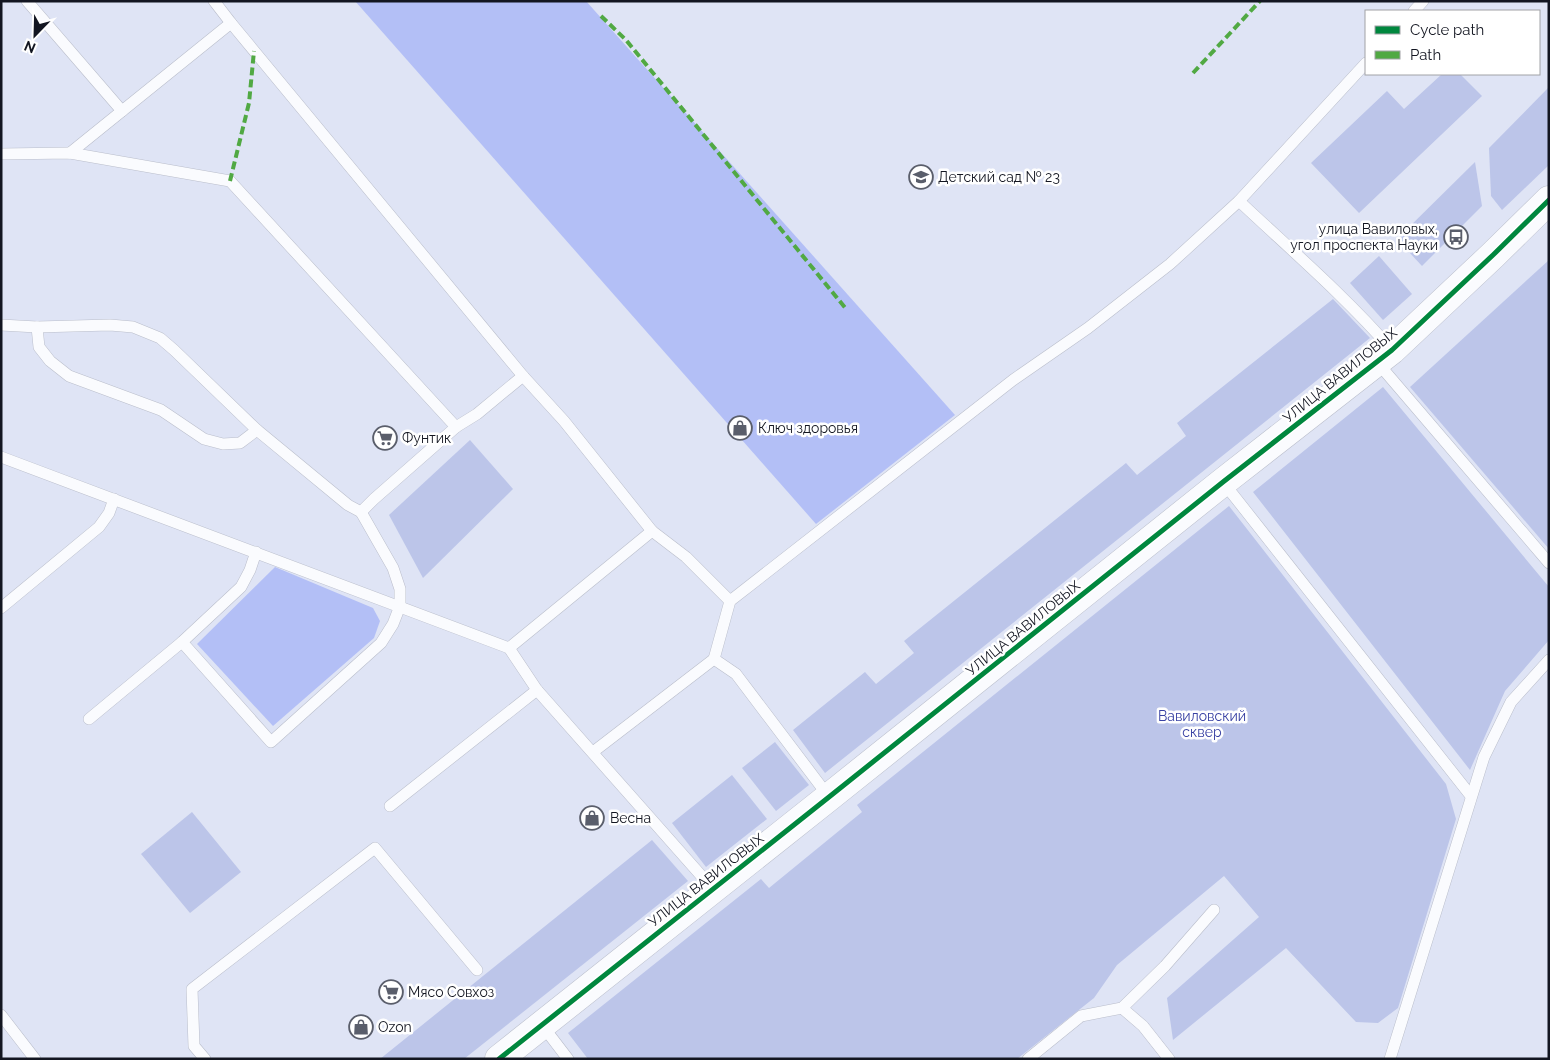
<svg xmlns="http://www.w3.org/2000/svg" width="1550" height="1060" viewBox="0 0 1550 1060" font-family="Raleway,sans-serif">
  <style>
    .green { fill: #bcc5e9 }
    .forest { fill: #b3bff6 }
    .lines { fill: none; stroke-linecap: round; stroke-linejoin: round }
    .lane-casing { stroke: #babecb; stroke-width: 12 }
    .secondary-casing { stroke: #babecb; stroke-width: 29 }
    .lane { stroke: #fafbfe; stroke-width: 11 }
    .secondary { stroke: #fafbfe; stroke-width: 28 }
    .quiet { stroke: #51a943; stroke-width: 4; stroke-dasharray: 8 4; stroke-linecap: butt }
    .cycleway-casing { stroke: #fff; stroke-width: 8 }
    .cycleway { stroke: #00873e; stroke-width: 5 }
    .labels { text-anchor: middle; stroke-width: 5; stroke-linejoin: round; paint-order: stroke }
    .poi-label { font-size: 14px; fill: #131621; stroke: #fff; text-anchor: start }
    .street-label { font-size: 14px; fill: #131621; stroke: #fff }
    .park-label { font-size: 14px; fill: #3841a3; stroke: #fff }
  </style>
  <rect width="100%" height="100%" fill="#dfe4f5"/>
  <g class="green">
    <path d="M 1442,74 L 1460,74 L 1482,96 L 1359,213 L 1311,163 L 1387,91 L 1404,109 Z"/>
    <path d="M 1549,87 L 1549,165 L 1502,210 L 1491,196 L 1489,148 Z"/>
    <path d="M 1475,162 L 1482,206 L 1422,266 L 1397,239 Z"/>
    <path d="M 1379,256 L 1412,294 L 1383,320 L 1350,283 Z"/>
    <path d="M 1549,260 L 1549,549 L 1410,387 Z"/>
    <path d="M 1333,299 L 1370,338 L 825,773 L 793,730 L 865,672 L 876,684 L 914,653 L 904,641 L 1126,463 L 1137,475 L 1186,436 L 1177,423 Z"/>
    <path d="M 1383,387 L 1549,587 L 1549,640 L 1505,691 L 1470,770 L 1253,492 Z"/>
    <path d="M 470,440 L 513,489 L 423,578 L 389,515 Z"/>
    <path d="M 1229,506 L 1446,784 L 1456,819 L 1398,1008 L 1378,1023 L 1356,1022 L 1286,948 L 1173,1040 L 1167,998 L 1259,917 L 1224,876 L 1117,965 L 1094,998 L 1017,1059 L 588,1059 L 568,1033 L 761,879 L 769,888 L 862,812 L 857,805 Z"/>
    <path d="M 775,742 L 809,785 L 776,811 L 742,768 Z"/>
    <path d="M 732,775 L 767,819 L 706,867 L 672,823 Z"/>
    <path d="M 192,812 L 241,872 L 190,913 L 141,854 Z"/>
    <path d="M 652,840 L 688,881 L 464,1059 L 380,1059 Z"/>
  </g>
  <g class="forest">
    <path d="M 355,1 L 586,1 L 955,415 L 816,524 Z"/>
    <path d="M 275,567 L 373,608 L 380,621 L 374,638 L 273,726 L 197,644 Z"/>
  </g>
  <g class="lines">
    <g class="lane-casing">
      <g id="lane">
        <path d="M 27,1 L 122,111 L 231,23 L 523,376 L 564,421 L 652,531 L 509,648"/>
        <path d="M 214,1 L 231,23"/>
        <path d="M 1414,11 L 1423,1"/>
        <path d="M 70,153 L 122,111"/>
        <path d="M 1,154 L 70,153 L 230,181 L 456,427 L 374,499 L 361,512"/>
        <path d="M 1239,201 C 1290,249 1345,296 1392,350"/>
        <path d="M 1,325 L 37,327 L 110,325 L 133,327 L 160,338 L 174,350 L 257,430 L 348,505 L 361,512 L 393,568 L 400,589 L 400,606 L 393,624 L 381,643 L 271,742 L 182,642 L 241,587 L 250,570 L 256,552"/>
        <path d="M 37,327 L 39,347 L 50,361 L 69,376 L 161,410 L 204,439 L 223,444 L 240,443 L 257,430"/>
        <path d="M 1377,362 L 1549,563"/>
        <path d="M 456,427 L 477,414 L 523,376"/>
        <path d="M 1,457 L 509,648 L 537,690 L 713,889"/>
        <path d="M 1223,482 L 1471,796"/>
        <path d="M 652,531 L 686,557 L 730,601"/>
        <path d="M 1,608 L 99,527 L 109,513 L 114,499"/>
        <path d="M 89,719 L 182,642"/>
        <path d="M 593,752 L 714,659"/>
        <path d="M 829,797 L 736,674 L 714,659 L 730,601 L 1013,380 L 1088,328 L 1170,264 L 1239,201 L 1366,63"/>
        <path d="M 390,806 L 537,690"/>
        <path d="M 1122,1008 L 1143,1026 L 1169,1059"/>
        <path d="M 1,1015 L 35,1059"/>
        <path d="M 542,1025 L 568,1059"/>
        <path d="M 205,1059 L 194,1046 L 192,989 L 375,848 L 477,970"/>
        <path d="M 1028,1059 L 1081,1016 L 1122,1008 L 1165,966 L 1214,910"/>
        <path d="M 1390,1059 L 1484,757 L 1511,702 L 1549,660"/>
      </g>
    </g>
    <g class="secondary-casing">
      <path id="secondary" d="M 499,1059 L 829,797 L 1223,482 L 1392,350 L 1493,255 L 1549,200"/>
    </g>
    <use href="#lane" class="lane"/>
    <use href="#secondary" class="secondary"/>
    <g class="quiet">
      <path d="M 601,16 L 626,40 L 847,310"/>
      <path d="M 1193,73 L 1260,1"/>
      <path d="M 230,181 L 249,103 L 254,51"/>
    </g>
    <g class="cycleway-casing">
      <path id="cycleway" d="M 499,1059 L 829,797 L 1223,482 L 1392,350 L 1493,255 L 1549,200"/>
    </g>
    <use href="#cycleway" class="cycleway"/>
  </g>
  <defs>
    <g id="school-ring" transform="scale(1.25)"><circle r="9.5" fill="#fff" stroke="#5a5e6b" stroke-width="1.5"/><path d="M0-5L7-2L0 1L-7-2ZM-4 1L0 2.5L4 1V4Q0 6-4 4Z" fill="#5a5e6b"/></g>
    <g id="bus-ring" transform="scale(1.25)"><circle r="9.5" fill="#fff" stroke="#5a5e6b" stroke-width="1.5"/><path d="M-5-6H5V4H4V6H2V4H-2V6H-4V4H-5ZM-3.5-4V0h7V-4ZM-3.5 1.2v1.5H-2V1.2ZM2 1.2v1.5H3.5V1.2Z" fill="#5a5e6b"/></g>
    <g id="shop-ring" transform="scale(1.25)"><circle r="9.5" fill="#fff" stroke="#5a5e6b" stroke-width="1.5"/><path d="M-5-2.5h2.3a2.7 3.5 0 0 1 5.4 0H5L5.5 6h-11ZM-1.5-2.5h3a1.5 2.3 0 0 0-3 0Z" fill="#5a5e6b"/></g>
    <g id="supermarket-ring" transform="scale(1.25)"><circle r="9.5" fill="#fff" stroke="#5a5e6b" stroke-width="1.5"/><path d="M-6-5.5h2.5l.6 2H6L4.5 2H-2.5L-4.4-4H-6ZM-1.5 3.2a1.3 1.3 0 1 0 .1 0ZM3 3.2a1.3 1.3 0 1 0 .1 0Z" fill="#5a5e6b"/></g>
  </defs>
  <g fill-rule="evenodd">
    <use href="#school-ring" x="921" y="177"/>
    <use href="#bus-ring" x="1456" y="237"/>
    <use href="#shop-ring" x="740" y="428"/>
    <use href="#supermarket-ring" x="385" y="438"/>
    <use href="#shop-ring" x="592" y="818"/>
    <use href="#supermarket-ring" x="391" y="992"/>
    <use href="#shop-ring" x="361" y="1027"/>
  </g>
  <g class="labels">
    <g class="poi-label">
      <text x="938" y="182">Детский сад № 23</text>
      <text x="1438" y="234" text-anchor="end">улица Вавиловых,<tspan x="1438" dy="16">угол проспекта Науки</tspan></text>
      <text x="758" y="433">Ключ здоровья</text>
      <text x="402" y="443">Фунтик</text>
      <text x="610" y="823">Весна</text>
      <text x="408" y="997">Мясо Совхоз</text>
      <text x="378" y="1032">Ozon</text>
    </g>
    <g class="street-label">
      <text transform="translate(1340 375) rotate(-39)" y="5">УЛИЦА ВАВИЛОВЫХ</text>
      <text transform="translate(1023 628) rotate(-39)" y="5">УЛИЦА ВАВИЛОВЫХ</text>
      <text transform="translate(706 880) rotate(-38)" y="5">УЛИЦА ВАВИЛОВЫХ</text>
    </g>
    <g class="park-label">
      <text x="1202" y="721">Вавиловский<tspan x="1202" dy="16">сквер</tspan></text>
    </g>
  </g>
  <rect width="1550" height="1060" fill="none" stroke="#131621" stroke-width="5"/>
  <rect x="1365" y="10" width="175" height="65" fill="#ffffff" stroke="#a1a2a6"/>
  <rect x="1375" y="26" width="25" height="8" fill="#00873e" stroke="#a1a2a6"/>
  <text x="1410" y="35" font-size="15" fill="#131621">Cycle path</text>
  <rect x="1375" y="51" width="25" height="8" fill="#51a943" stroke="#a1a2a6"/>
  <text x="1410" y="60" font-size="15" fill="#131621">Path</text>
  <g transform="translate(35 35) rotate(203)" stroke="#ffffff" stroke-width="4" paint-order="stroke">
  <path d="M0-4L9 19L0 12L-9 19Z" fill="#131621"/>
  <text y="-8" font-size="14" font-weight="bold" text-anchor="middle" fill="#131621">N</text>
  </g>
</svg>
